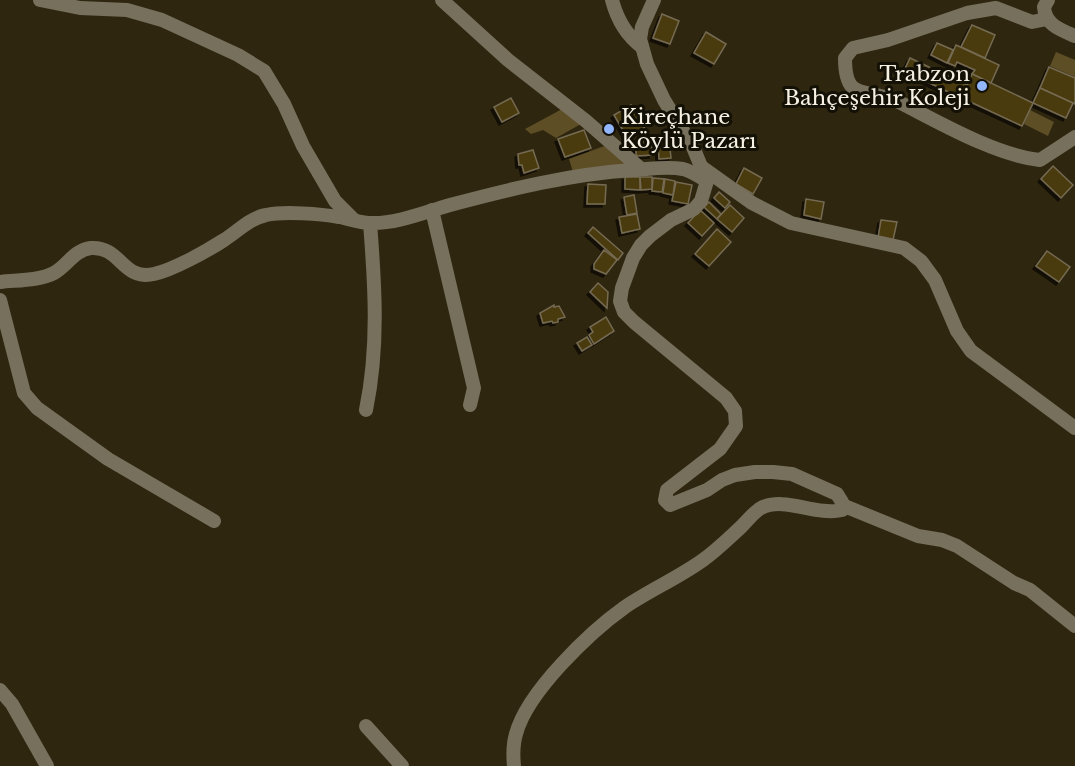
<svg xmlns="http://www.w3.org/2000/svg" width="1075" height="766" viewBox="0 0 1075 766" font-family="'Libre Baskerville',serif">
  <style>
    .green { fill: #5d4e26 }
    .building { fill: #4a3a0b; stroke: #756b53; stroke-width: 1.5; filter: url(#shadow) }
    .lines { fill: none; stroke-linecap: round; stroke-linejoin: round }
    .minor { stroke: #77705d; stroke-width: 14 }
    .poi-dot { fill: #93b7fd; stroke: #131006; stroke-width: 2 }
    .labels { text-anchor: middle; stroke-width: 6; stroke-linejoin: round; paint-order: stroke }
    .poi-label { font-size: 21px; fill: #f7f1e4; stroke: #131006; text-anchor: end }
  </style>
  <defs>
    <filter id="shadow"><feDropShadow dx="-3" dy="3" stdDeviation="0" flood-color="#0009"/></filter>
  </defs>
  <rect width="100%" height="100%" fill="#2f260f"/>
  <g class="green">
    <path d="M 1056,52 L 1075,60 L 1075,77 L 1050,66 Z"/>
    <path d="M 562,109 L 581,124 L 556,138 L 543,130 L 531,134 L 525,129 Z"/>
    <path d="M 1030,110 L 1054,122 L 1048,136 L 1024,124 Z"/>
    <path d="M 607,145 L 631,166 L 573,172 L 569,159 Z"/>
  </g>
  <g class="building">
    <path d="M 662,14 L 679,21 L 670,44 L 653,38 Z"/>
    <path d="M 972,25 L 995,35 L 985,58 L 961,47 Z"/>
    <path d="M 706,32 L 726,44 L 714,64 L 694,53 Z"/>
    <path d="M 937,43 L 953,50 L 947,63 L 931,55 Z"/>
    <path d="M 956,45 L 999,65 L 991,83 L 972,74 L 975,70 L 957,62 L 955,66 L 948,63 Z"/>
    <path d="M 910,58 L 967,85 L 961,98 L 904,71 Z"/>
    <path d="M 1049,67 L 1075,78 L 1075,104 L 1040,88 Z"/>
    <path d="M 972,74 L 1033,103 L 1022,126 L 962,98 Z"/>
    <path d="M 1040,88 L 1073,103 L 1066,118 L 1033,103 Z"/>
    <path d="M 511,98 L 519,113 L 502,122 L 494,107 Z"/>
    <path d="M 631,105 L 645,129 L 628,139 L 614,115 Z"/>
    <path d="M 584,130 L 591,148 L 565,157 L 558,139 Z"/>
    <path d="M 669,139 L 671,158 L 659,159 L 658,140 Z"/>
    <path d="M 651,141 L 652,155 L 636,156 L 636,142 Z"/>
    <path d="M 533,150 L 539,168 L 524,173 L 522,165 L 519,165 L 518,154 Z"/>
    <path d="M 1053,166 L 1073,185 L 1061,198 L 1041,179 Z"/>
    <path d="M 744,168 L 762,178 L 753,194 L 736,184 Z"/>
    <path d="M 625,177 L 640,177 L 640,190 L 625,189 Z"/>
    <path d="M 640,177 L 652,177 L 652,189 L 641,190 Z"/>
    <path d="M 653,178 L 664,179 L 662,192 L 652,191 Z"/>
    <path d="M 665,179 L 675,181 L 673,195 L 663,193 Z"/>
    <path d="M 676,182 L 692,185 L 688,204 L 672,201 Z"/>
    <path d="M 588,184 L 606,185 L 605,204 L 587,204 Z"/>
    <path d="M 719,192 L 730,202 L 725,208 L 714,198 Z"/>
    <path d="M 634,195 L 637,213 L 627,215 L 624,197 Z"/>
    <path d="M 806,199 L 824,202 L 821,219 L 804,215 Z"/>
    <path d="M 709,202 L 721,214 L 717,219 L 704,207 Z"/>
    <path d="M 730,205 L 744,218 L 732,232 L 717,219 Z"/>
    <path d="M 700,210 L 714,223 L 702,236 L 688,223 Z"/>
    <path d="M 637,214 L 640,229 L 622,233 L 619,217 Z"/>
    <path d="M 881,220 L 897,222 L 893,240 L 878,238 Z"/>
    <path d="M 593,227 L 623,253 L 618,260 L 588,233 Z"/>
    <path d="M 717,229 L 731,242 L 709,266 L 695,254 Z"/>
    <path d="M 604,250 L 617,260 L 606,274 L 594,269 L 594,264 Z"/>
    <path d="M 1047,251 L 1070,267 L 1059,282 L 1036,266 Z"/>
    <path d="M 598,283 L 608,292 L 607,308 L 590,292 Z"/>
    <path d="M 554,305 L 554,307 L 559,306 L 565,317 L 558,319 L 558,322 L 553,323 L 552,321 L 543,323 L 540,313 Z"/>
    <path d="M 606,317 L 614,331 L 594,344 L 589,335 L 593,332 L 590,327 Z"/>
    <path d="M 587,337 L 592,345 L 582,351 L 577,343 Z"/>
  </g>
  <g class="lines">
    <g class="minor">
      <path d="M 40,0 L 80,8 L 127,10 L 162,20 L 238,55 L 264,71 L 284,104 L 303,146 L 335,201 L 354,220"/>
      <path d="M 442,0 L 508,60 L 586,121 L 641,169"/>
      <path d="M 612,0 C 617,19 627,36 642,47"/>
      <path d="M 1048,0 L 1044,7 C 1045,25 1061,30 1075,36"/>
      <path d="M 1047,19 L 1032,22 L 996,8 L 967,13 L 888,40 L 853,48 L 845,58 C 845,101 863,88 895,100 C 937,121 994,155 1040,160 L 1075,137"/>
      <path d="M 703,168 L 752,203 L 791,223 L 904,248 L 921,261 L 935,280 L 957,331 L 971,351 L 1075,428"/>
      <path d="M 432,210 L 474,388 L 470,405"/>
      <path d="M 0,282 C 16,280 39,281 54,273 C 67,266 74,250 91,248 C 121,246 122,281 154,274 C 173,270 207,251 224,240 C 237,232 250,218 266,215 C 284,211 321,214 339,217 C 349,219 360,223 370,223 C 397,224 425,212 450,205 C 510,189 571,174 633,170 C 650,169 666,166 683,169 C 691,171 700,177 707,181"/>
      <path d="M 0,300 L 24,393 L 37,408 L 108,459 L 214,521"/>
      <path d="M 366,410 C 379,347 375,286 370,223"/>
      <path d="M 842,505 L 918,536 L 942,540 L 957,546 L 1014,583 L 1030,590 L 1075,626"/>
      <path d="M 0,690 L 12,704 L 47,766"/>
      <path d="M 366,726 L 402,766"/>
      <path d="M 514,766 C 513,756 513,744 516,734 C 527,692 590,632 625,607 C 650,590 678,578 703,560 C 717,550 729,538 741,527 C 747,521 754,512 761,508 C 785,496 815,516 842,510 L 842,502 L 837,494 L 792,474 L 773,472 L 755,472 L 735,475 L 722,480 L 707,490 L 670,505 L 665,500 L 667,490 L 720,449 L 736,426 L 735,411 L 726,398 L 634,322 L 624,312 L 620,301 L 622,288 L 633,258 L 641,245 L 650,236 L 671,220 L 694,209 L 701,201 L 707,181 L 693,147 L 664,100 L 647,64 L 640,39 L 642,27 L 654,0"/>
    </g>
  </g>
  <g class="poi-dot">
    <circle cx="982" cy="86" r="6"/>
    <circle cx="609" cy="129" r="6"/>
  </g>
  <g class="labels">
    <g class="poi-label">
      <text x="970" y="81">Trabzon<tspan x="970" dy="24">Bahçeşehir Koleji</tspan></text>
      <text x="621" y="124" text-anchor="start">Kireçhane<tspan x="621" dy="24">Köylü Pazarı</tspan></text>
    </g>
  </g>
</svg>
